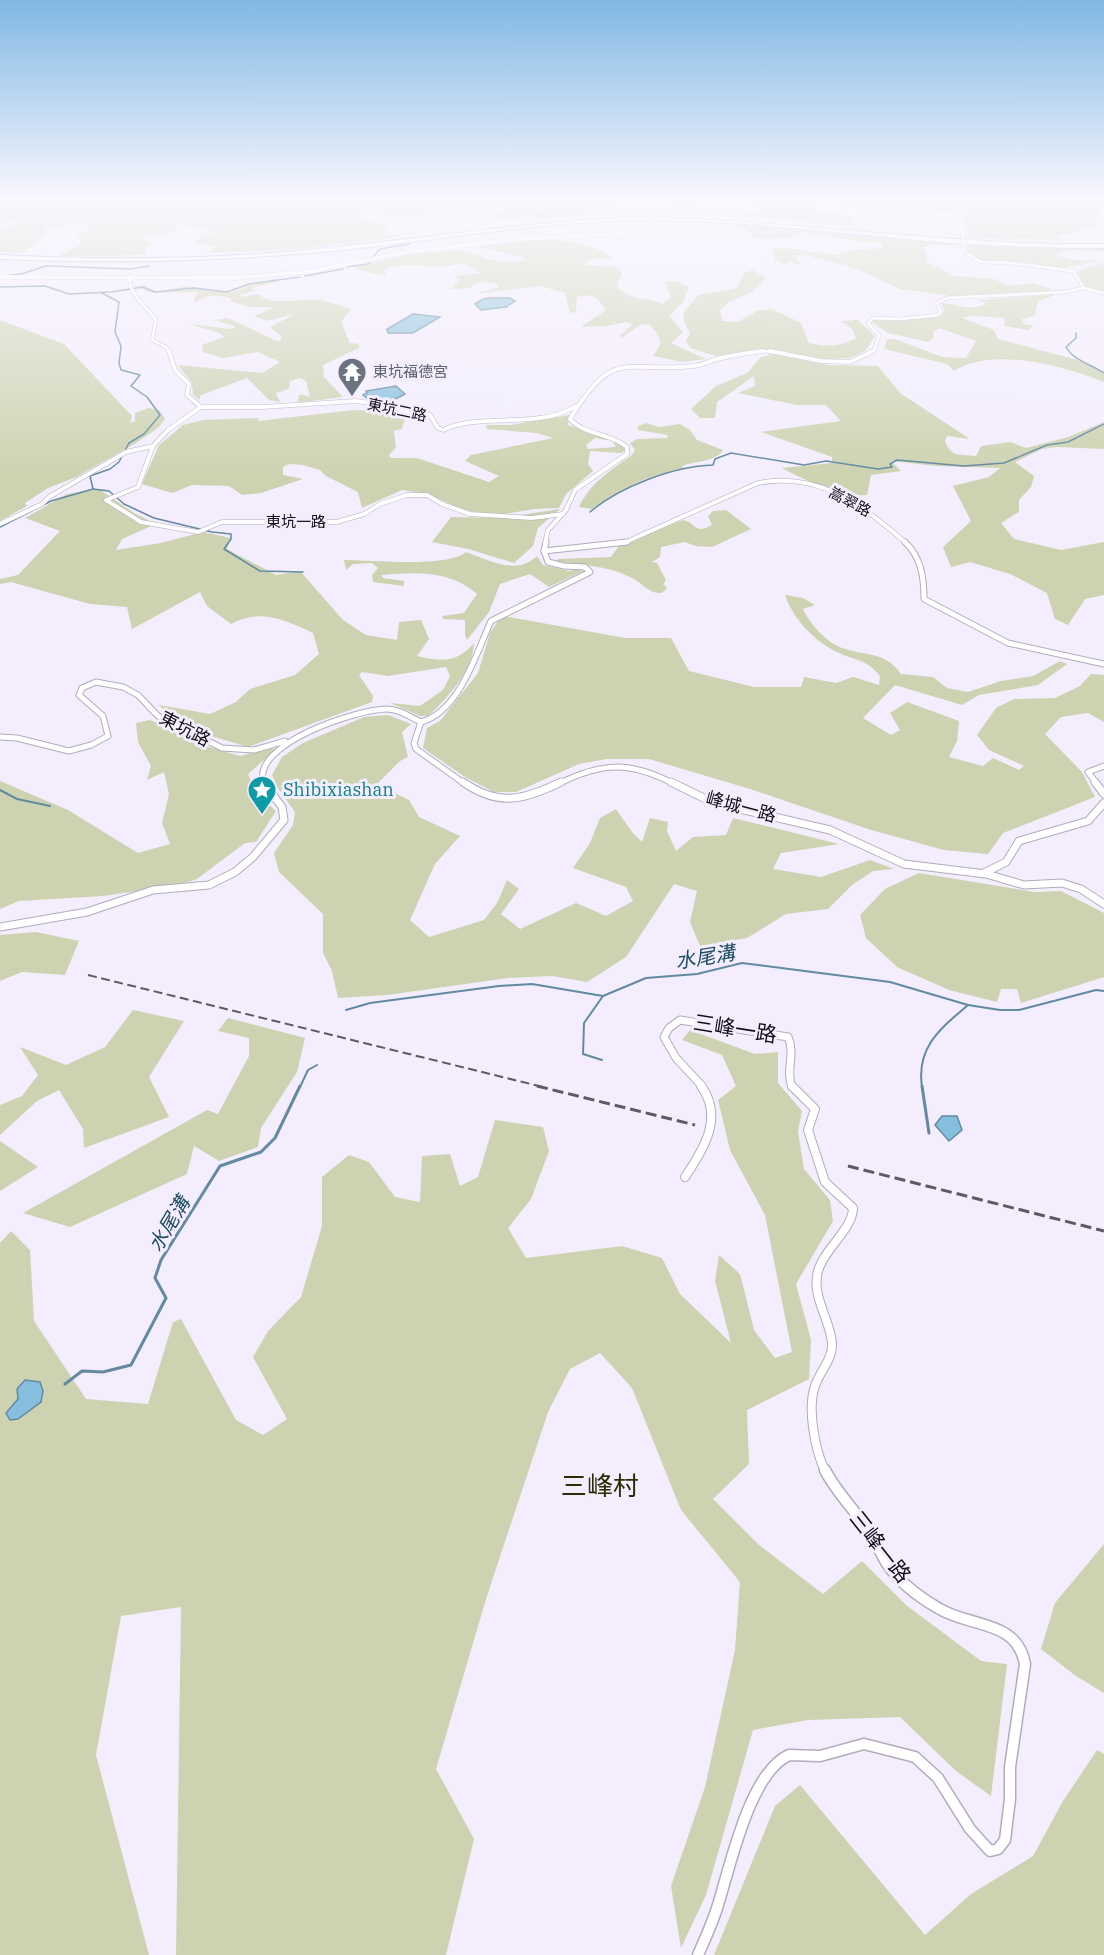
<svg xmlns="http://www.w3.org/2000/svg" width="1104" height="1955" viewBox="0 0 1104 1955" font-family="'IBM Plex Serif','Noto Sans TC',serif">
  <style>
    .green { fill: #cdd3b1 }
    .water { fill: #85bfdd; stroke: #628aa1; stroke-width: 1.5 }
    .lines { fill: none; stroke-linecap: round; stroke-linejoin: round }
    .stream-far2 { stroke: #628aa1; stroke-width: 1.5 }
    .stream-far1 { stroke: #628aa1; stroke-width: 2 }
    .stream { stroke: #628aa1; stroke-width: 3 }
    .minor-far5-casing { stroke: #b2abbe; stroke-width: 4 }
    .minor-far4-casing { stroke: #b2abbe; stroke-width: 5 }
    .minor-far3-casing { stroke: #b2abbe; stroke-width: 7 }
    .minor-far2-casing { stroke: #b2abbe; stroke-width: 9 }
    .minor-far1-casing { stroke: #b2abbe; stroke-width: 10 }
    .minor-casing { stroke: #b2abbe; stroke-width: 13 }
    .tertiary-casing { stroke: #b2abbe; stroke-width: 4.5 }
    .motorway-casing { stroke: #b2abbe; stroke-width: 2 }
    .minor-far5 { stroke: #fff; stroke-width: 3 }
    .minor-far4 { stroke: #fff; stroke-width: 4 }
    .minor-far3 { stroke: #fff; stroke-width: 5 }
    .minor-far2 { stroke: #fff; stroke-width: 7 }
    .minor-far1 { stroke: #fff; stroke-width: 8 }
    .minor { stroke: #fff; stroke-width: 10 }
    .tertiary { stroke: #fff; stroke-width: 4 }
    .motorway { fill: #fff; fill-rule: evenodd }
    .rail-far1 { stroke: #5e5a64; stroke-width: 2; stroke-dasharray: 9 4.5; stroke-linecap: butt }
    .rail { stroke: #5e5a64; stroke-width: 3; stroke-dasharray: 11 5; stroke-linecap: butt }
    .minor-bridge-casing { stroke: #b2abbe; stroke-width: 4; stroke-linecap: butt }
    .minor-bridge { stroke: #fff; stroke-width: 3 }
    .labels { text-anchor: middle; stroke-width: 6; stroke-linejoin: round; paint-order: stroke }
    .far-worship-label { font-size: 15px; fill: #5b616d; stroke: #f3edfd; text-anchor: start }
    .far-street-label { font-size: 15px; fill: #110e15; stroke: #f3edfd }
    .street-label { font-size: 18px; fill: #110e15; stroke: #f3edfd }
    .culture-label { font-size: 18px; fill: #0d838f; stroke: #f3edfd; text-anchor: start }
    .water-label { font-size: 20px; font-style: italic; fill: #1d4c62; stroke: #f3edfd }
    .near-street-label { font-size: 21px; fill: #110e15; stroke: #f3edfd }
    .near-quarter-label { font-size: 26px; fill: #292e05; stroke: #f3edfd }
  </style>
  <rect width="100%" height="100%" fill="#f3edfd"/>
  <g class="green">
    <path d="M 0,201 L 445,201 C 440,205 435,210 430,213 C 409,224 382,212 360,212 L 366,220 L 384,225 L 388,230 L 382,236 L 414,232 L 391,238 L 296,249 L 204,253 L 217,247 L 195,242 L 202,235 L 217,232 L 176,224 L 175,232 L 142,237 L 155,244 L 144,248 L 146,255 L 58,256 L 81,245 L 78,235 L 91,228 L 87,223 L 44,228 L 47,235 L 22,253 L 0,252 L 0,232 L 18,222 L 0,222 Z"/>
    <path d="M 501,201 L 534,201 L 528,208 L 542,210 L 547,201 C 556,201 565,204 573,204 C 582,205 598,201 609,201 L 619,212 L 537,219 L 538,217 L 490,219 L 494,214 L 504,209 L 500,204 Z"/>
    <path d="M 761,201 L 784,201 L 795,208 L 811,208 L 856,219 L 851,226 L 730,214 L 755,212 L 761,209 L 755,204 Z"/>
    <path d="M 845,201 L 890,207 L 963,201 L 954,214 L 917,208 L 885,211 L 830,202 Z"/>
    <path d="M 971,201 L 994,201 L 1010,208 L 1033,203 L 1049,204 L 1060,202 L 1095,206 L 1101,210 L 1099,214 L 1093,218 L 1099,224 L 1079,232 L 1056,236 L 1060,239 L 1078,240 L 968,238 L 968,231 L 960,217 Z"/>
    <path d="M 738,224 L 952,244 L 958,246 L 929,245 L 923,248 L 928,259 L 926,262 L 955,276 L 994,279 L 1010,286 L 1031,283 L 1053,289 L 1042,292 L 951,296 L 900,289 L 857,269 L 806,255 L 794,255 L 801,264 L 799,265 L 790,261 L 784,264 L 775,259 L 772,249 L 786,248 L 837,255 L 853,250 L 883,248 L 882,243 L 855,241 L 802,232 L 789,238 L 766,239 L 748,237 L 753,233 L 731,225 Z"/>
    <path d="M 539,239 C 565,241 596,242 615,261 C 603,257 593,255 583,265 L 615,267 L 622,272 L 617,287 C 637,304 642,295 663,304 L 671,297 L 665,282 L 676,281 L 689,287 L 683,302 L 669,316 L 683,332 L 671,343 L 706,359 L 682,362 L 653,356 L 661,343 L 656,332 L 649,324 L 640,325 L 623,337 L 619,336 L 632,325 L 627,322 L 607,326 L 581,327 L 606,310 L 597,299 L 589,295 L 577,297 L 576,312 L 570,313 L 565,293 L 540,286 L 474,294 L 499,287 L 497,283 L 481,282 L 471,285 L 472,288 L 451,289 L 460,280 L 453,276 L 480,273 C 476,268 466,264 459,264 C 454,264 449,266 444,267 C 424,267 401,261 382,270 L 388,276 L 385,276 L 356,269 L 361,265 L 410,254 L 460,250 L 491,260 L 517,262 L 524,260 L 523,257 L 477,247 Z"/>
    <path d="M 967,245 L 1054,249 L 1104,248 L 1104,252 L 1069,250 L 1054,254 L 1071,260 L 1104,260 L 1065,268 L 981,261 L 967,252 Z"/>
    <path d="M 1104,263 L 1104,292 L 1084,287 L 1077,271 Z"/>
    <path d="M 753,270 L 766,278 L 752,292 L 729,302 L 720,310 L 722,321 L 738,322 L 757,311 L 772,309 L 801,323 L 809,343 C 827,347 840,347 856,338 L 852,329 L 841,321 L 858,320 L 875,336 L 865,351 L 850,358 L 825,360 L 763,349 L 716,356 L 690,348 L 686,341 L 690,333 C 677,311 685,313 698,295 L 737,288 L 744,273 Z"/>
    <path d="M 276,279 L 278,282 L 253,287 L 251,290 L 258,290 L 239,295 L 241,297 L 259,294 C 270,307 303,298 318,300 C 329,301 340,306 351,309 L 341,322 L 350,343 L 359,344 L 359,348 L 323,365 L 324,377 L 343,397 L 297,403 L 300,394 L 310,397 L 306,381 L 300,378 L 290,381 L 289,389 L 276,393 L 280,402 L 269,400 L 247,378 L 201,395 L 199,400 L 193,394 L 192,383 L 178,365 L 262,373 L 280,362 L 258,352 L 223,358 L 203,352 L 202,345 L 224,337 L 220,333 L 189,324 L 231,329 L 236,327 L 215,320 L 228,318 L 279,342 L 282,337 L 270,327 L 295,314 L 267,321 L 254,316 L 275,307 L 251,307 L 231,302 L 231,299 C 222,294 204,295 196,302 L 193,302 L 198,292 L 154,293 C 146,292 141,287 133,287 L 145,285 L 152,290 L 160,292 L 187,286 L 231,293 L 251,284 Z"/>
    <path d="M 1058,294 L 1038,301 L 1035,316 L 1022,319 L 1024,324 L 1033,326 L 1029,330 L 1004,326 L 1005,318 L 972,316 L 962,318 L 994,330 L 998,339 L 1078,360 L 1104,373 L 1104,382 C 1064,366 993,346 954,371 L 947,364 L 884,349 L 887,339 L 895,339 L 942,357 L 966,358 L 976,341 L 939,328 L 934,331 L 933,338 L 928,342 L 888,333 L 870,321 L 879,319 L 903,320 L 939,317 L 945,311 L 941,303 C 964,304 962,312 987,304 L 978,300 Z"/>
    <path d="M 0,320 L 64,344 L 132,416 L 130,423 L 135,421 L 135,413 L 148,408 L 159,410 L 165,419 L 158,428 L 136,443 L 76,477 L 48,488 L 25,503 L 27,506 L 0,521 Z"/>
    <path d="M 772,354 L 829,365 L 878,366 L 900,393 L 970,439 L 947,436 L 945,441 C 951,458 960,454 976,456 L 981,446 L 1010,442 L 1026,448 L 1068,437 L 1104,422 L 1104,449 L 1057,447 L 1042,449 L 1015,462 L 1034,476 L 1031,487 L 1019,500 L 1019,512 L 1001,523 L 1014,539 L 1061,550 L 1104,542 L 1104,595 L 1085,599 L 1068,625 L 1055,619 L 1047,593 L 1010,574 L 970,562 L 951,567 L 943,547 L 971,521 L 953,486 L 989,477 L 1000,468 L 936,466 L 891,461 L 901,471 L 871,475 L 867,495 C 845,498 801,479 782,468 L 832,463 L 832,457 L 761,432 L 841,421 L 826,405 L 797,405 L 738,393 L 755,386 L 754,376 L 717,402 L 715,418 L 700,418 L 691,409 L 716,386 L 747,373 L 761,357 Z"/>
    <path d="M 353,410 L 379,411 L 394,419 L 401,413 L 406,415 L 402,429 L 394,431 L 396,447 L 389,455 L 391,458 L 417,458 L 489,482 L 499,476 L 465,461 L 471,455 L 553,438 L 537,433 L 487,429 L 486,425 L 511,425 L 569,415 L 568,425 L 610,438 L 606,440 L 595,438 L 586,445 L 588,449 L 616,447 L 612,440 L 617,440 L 626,450 L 621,453 L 590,451 L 588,464 L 593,471 L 566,494 L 559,508 L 534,509 L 499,515 L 462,510 L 429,494 L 402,490 L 362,508 L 358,492 L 326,476 L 320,470 L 303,465 L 289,464 L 283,467 L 283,475 L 303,479 L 261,493 L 242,495 L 229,486 L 192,485 L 172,493 L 142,484 L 159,445 L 183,425 L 203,420 L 259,418 L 258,421 Z"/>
    <path d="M 647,423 L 659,427 L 680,424 L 690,430 L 697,440 L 723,450 C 716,462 694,461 682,466 L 683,468 C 650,475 619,488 592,509 L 579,507 C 591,482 610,471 632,455 L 635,450 L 630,443 L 637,439 L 667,438 L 668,435 L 638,430 L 638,426 Z"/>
    <path d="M 99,489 L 134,513 L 156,524 L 122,539 L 116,550 L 161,543 L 203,532 L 231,538 L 227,549 L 276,575 L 300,571 L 343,620 L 366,635 L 397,640 L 399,622 L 421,620 L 429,639 L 417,656 C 442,662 457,663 474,643 C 473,670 448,698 428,716 L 420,716 L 390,703 L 420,706 L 443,690 L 450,676 L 446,667 L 388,676 L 362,672 L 359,675 L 373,696 L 372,702 L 248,747 L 208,735 L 169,715 L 159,705 L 210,714 L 236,702 L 250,689 L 295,675 L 319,654 L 313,633 C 285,620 260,608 231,624 L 207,606 L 200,592 L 132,629 L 127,607 L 90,604 L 11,582 L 0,584 L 0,579 L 18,575 L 60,531 L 25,518 L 67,494 Z"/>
    <path d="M 560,509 L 538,528 L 533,546 L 514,563 L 468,549 L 432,542 L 451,517 L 499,518 Z"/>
    <path d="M 726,510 L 751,529 L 712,547 L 695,546 L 685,542 L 661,547 L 660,557 L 652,562 L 657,563 L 666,580 L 663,584 L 667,588 L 662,593 C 650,594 644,585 634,579 C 611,566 582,565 556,561 L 558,559 L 611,557 L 620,544 L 683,520 C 697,523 694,535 712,525 L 708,516 L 713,511 Z"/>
    <path d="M 466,552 C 489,560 516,576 537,556 L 543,565 L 569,571 L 579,569 L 583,571 L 549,587 L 530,574 L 500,584 L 489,612 L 467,640 L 465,635 L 465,620 L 443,619 L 442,616 L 464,613 L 477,594 C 450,570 415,572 381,575 L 383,578 L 404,581 L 404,586 L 373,582 L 372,575 L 378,568 L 372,563 L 353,564 L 346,570 L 344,560 C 371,560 447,568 466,552 Z"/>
    <path d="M 785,595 L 803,598 L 815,605 L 803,609 C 810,624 826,642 842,648 C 865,656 885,651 901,674 L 933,677 L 947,688 L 968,692 L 1001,681 L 1033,676 L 1060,661 L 1067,664 L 1038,685 L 979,695 L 962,705 L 895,685 L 863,718 L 891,735 L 900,730 L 890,713 L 907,702 L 959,721 L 957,741 L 949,757 L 983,766 L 993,758 L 1019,770 L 1024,766 L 989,750 L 977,735 L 996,708 L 1014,699 L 1055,698 L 1080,686 L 1091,674 L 1104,675 L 1104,722 L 1088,713 L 1061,717 L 1045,734 L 1082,772 L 1095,797 L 1003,833 L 988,854 L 944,850 L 871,830 L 750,789 L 649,759 L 607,759 L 579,764 L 516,792 L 494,792 L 465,777 L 423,748 L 427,728 L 440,721 L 478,673 L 490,633 L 500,618 L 509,617 L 625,638 L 671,638 L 689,671 L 754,687 L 801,687 L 804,677 L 836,683 L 853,677 L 879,685 L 880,676 C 865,658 856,661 837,652 C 813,640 794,620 785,595 Z"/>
    <path d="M 388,715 L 411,724 L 402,732 L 408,757 L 400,761 L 377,784 L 409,800 L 419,817 L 460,836 L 435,864 L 410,920 L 429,937 L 484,920 L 497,903 L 507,880 L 519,889 L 501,914 L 520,929 L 576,903 L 606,916 L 633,901 L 626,887 L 573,868 L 590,843 L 600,818 L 616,809 L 632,832 L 642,842 L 650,818 L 668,822 L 667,831 L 676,851 L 693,837 L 726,835 L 733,818 L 839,844 L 781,853 L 773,869 L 821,877 L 870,860 L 894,869 L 873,871 L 852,885 L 828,909 L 786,914 L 747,938 L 700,946 L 690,922 L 697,891 L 674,884 L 626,957 L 587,982 L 552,976 L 508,978 L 387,995 L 338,998 L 332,971 L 323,953 L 323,914 L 279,872 L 274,853 L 293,825 L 295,812 L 279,790 L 272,775 L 282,757 L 303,743 L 364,717 Z"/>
    <path d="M 150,720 L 202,745 L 240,756 L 273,748 L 274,751 L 248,774 L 256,793 L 276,811 L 256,842 L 245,843 L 197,879 L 178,885 L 103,896 L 19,901 L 0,909 L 0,781 L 68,810 L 138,853 L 170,844 L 162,823 L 169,794 L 164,772 L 147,780 L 151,766 L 138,742 L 136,723 Z"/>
    <path d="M 919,873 L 1034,892 L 1061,891 L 1104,913 L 1104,977 L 1021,1003 L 1017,989 L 1001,989 L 997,1002 L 949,990 L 897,967 L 866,938 L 860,915 L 885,889 Z"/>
    <path d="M 36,932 L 79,941 L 65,975 L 22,972 L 0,981 L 0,935 Z"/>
    <path d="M 133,1010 L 184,1021 L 149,1077 L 169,1117 L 84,1148 L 83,1129 L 59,1090 L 37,1101 L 0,1135 L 0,1105 L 22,1096 L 38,1075 L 20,1047 L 66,1065 L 105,1047 Z"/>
    <path d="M 228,1018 L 305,1038 L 297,1072 L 261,1128 L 258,1147 L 219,1161 L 194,1146 L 187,1174 L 70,1227 L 23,1213 L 207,1110 L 218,1114 L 249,1056 L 249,1038 L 218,1031 Z"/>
    <path d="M 690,1030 L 755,1054 L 778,1052 L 778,1083 L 802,1111 L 798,1131 L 804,1169 L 830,1200 L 833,1221 L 796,1284 L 811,1340 L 809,1379 L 747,1410 L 749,1464 L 713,1499 L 759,1545 L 823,1594 L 862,1561 L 906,1605 L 981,1661 L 1007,1664 L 991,1796 L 956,1771 L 900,1717 L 808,1720 L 753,1730 L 706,1895 L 681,1948 L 671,1886 L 705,1787 L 735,1650 L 740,1582 L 681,1510 L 632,1388 L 600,1353 L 570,1369 L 548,1412 L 486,1599 L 436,1769 L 474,1839 L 446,1955 L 176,1955 L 181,1607 L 121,1616 L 96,1755 L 149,1955 L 0,1955 L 0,1243 L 11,1231 L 30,1250 L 34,1321 L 86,1399 L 148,1404 L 173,1322 L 181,1319 L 236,1420 L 263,1435 L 287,1419 L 253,1357 L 268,1331 L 301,1297 L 322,1226 L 322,1177 L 349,1155 L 369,1162 L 395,1197 L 420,1202 L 422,1156 L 450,1154 L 460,1186 L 478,1177 L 495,1120 L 543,1127 L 549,1151 L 531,1199 L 508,1228 L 526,1258 L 622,1246 L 662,1258 L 680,1294 L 731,1343 L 715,1281 L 719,1255 L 740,1274 L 754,1330 L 775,1358 L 792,1352 L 765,1215 L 730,1150 L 718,1100 L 736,1086 L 722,1055 L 682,1040 Z"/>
    <path d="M 0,1141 L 38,1167 L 0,1191 Z"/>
    <path d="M 1104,1453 L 1104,1693 L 1076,1676 L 1041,1649 L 1055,1603 L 1104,1544 Z"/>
    <path d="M 1097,1750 L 1104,1754 L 1104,1955 L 714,1955 L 775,1806 L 800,1785 L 925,1935 L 971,1894 L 1033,1856 L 1063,1801 Z"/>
  </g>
  <g class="water">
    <path d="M 490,298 L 510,298 L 515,301 L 506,307 L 481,310 L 475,304 L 483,299 Z"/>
    <path d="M 413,314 L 440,317 L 413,333 L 388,333 L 387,329 Z"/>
    <path d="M 396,386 L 405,394 C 391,402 376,409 363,395 L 367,393 L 366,391 Z"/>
    <path d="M 942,1116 L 957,1116 L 962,1130 L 949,1141 L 935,1125 Z"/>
    <path d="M 25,1380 L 40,1382 L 43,1391 L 41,1402 L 18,1419 L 10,1420 L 6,1413 L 18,1399 L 17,1389 Z"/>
  </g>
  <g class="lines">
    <g class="stream-far2">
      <path d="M 372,258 L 380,249 L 410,244"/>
      <path d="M 347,267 L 369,264 L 371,260"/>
      <path d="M 4,276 L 21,274 L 46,266 L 131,269 L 149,266"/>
      <path d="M 305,276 L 343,269"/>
      <path d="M 0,287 L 45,286 L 69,294 L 111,292 L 143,287 L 155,292 L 194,288 L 227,292 L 249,284 L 300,277"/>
      <path d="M 1076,333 L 1076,338 L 1066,347 C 1074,361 1091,364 1104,373"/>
      <path d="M 93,489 L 109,491 L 124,504 L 154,518 L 212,532 L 231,534 L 231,539 L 224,549 L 260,571 L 303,572"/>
      <path d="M 590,512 C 619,487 674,466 713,465 L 715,459 L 731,453 L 804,465 L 826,461 L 878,469 L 892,467 L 890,464 L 897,460 L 964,466 L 1004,463 L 1047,445 L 1068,442 L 1104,424"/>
      <path d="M 0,527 L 51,501 L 93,489 L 90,476 L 110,469 L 119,462 L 129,443 L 144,434 L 160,415 L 147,397 L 131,386 L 140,375 L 121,370 L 119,363 L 121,346 L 115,332 L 119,302 L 100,292"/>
    </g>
    <g class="stream-far1">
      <path d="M 0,790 L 17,799 L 50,806"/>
      <path d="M 346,1010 L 370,1003 L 499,986 L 532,984 L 603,996 L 646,978 L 697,974 L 742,963 L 890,982 L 968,1005 L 1000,1010 L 1019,1010 L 1096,990 L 1104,991"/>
      <path d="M 602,1060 L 583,1054 L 584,1023 L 603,996"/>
      <path d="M 300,1087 L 308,1070 L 317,1065"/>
      <path d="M 922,1087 C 916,1047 940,1029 968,1005"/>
    </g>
    <g class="stream">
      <path d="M 922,1086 L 929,1133"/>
      <path d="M 65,1384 L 82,1371 L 103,1372 L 131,1365 L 166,1298 L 155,1278 L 161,1260 L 220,1166 L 261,1152 L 275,1138 L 300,1086"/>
    </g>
    <g class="minor-far5-casing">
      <g id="minor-far5">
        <path d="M 955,216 L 963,235"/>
        <path d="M 129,276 C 130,297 145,304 156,320 L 152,340 L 166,347 L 170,353"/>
        <path d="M 1084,288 L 1104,293"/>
        <path d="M 752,353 L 764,351 L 785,353"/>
        <path d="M 870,353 L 874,351 L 879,335 L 868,323 L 873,318 L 900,319 L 938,315 L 941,312 L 937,303 L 947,298 L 1065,292 L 1084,288 L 1073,271 L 1012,263 L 981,262 L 964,252 L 964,248"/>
      </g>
    </g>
    <g class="minor-far4-casing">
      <g id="minor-far4">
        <path d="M 770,351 L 821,361 L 850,362 L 873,351"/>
        <path d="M 201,407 L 262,407 L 356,401 L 391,406 L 413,415 L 430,415 L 438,428 L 443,430 C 480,412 538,430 576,406"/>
        <path d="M 153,446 L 138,487 L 106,500 L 141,522 L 198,532 L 222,522 L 337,522 L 364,514 L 380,504 L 407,495 L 427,495 L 442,504 L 470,514 L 532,518 L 563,514"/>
        <path d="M 0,524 L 42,504 L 49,497 L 126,452 L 153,446 L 168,430 L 201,407 L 187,395 L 189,384 L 175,370 L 169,351"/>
        <path d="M 545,543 L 548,530 L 566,510 L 575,490 L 627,454 L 627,447 C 610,433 584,435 570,419 C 614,346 624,373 694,366 C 703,365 712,360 721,358 C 734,355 748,353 762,351"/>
        <path d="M 615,543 L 626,542 L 758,483 C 820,472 862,504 906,543"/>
      </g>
    </g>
    <g class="minor-far3-casing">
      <g id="minor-far3">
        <path d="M 905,542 C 921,557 924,577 924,599 L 1008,643 L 1104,664"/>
        <path d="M 544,551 L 627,542"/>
        <path d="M 421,722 L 414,743 L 416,749 L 465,784"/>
        <path d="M 0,737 L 17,738 L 69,751 L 91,745 L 108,736 L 103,716 L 79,695 L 82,688 L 96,682 L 123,687 L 138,695 L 158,716 L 222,748 L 254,750 L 285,741"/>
        <path d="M 264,784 C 249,744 358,709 387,709 C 399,709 410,717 421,722 C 459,712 476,654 491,621 L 590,572 L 585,567 L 564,566 L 548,562 L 544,551 L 546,542"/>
        <path d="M 558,784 C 602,762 630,761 674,784"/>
        <path d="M 1097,784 L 1088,772 L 1104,766"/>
      </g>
    </g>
    <g class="minor-far2-casing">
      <g id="minor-far2">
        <path d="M 463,782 C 499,807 524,800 561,782"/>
        <path d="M 671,782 L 714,803 L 830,830 L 904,864 L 986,874 L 1024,885 L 1062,883 L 1081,889 L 1104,904"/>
        <path d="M 1095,782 L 1104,794"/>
        <path d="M 984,873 L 1006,862 L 1019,841 L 1088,821 L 1104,803"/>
        <path d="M 0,927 L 87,912 L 153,890 L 209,885 L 235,872 L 253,857 L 284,820 L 282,807 L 263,782"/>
        <path d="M 703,1087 L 676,1058 L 664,1037 L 669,1028 L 680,1020 L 788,1037 C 796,1054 785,1070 792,1087"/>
      </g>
    </g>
    <g class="minor-far1-casing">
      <g id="minor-far1">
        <path d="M 792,1086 L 815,1109 L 808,1130 L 825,1182 L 853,1208 C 853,1229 824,1249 818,1271 C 811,1296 830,1319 832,1343 C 833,1359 820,1371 815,1386 C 807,1408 815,1450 825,1471"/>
        <path d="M 685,1177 C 704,1149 724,1117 701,1086"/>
      </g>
    </g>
    <g class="minor-casing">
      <path id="minor" d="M 698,1955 C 705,1939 712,1924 717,1908 C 730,1868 749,1773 789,1755 L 820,1756 L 864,1744 L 915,1757 L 938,1778 L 970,1829 L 990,1851 L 998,1849 L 1005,1840 L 1010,1799 L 1010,1767 L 1025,1664 C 1017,1619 970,1628 938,1608 C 919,1597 898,1581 886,1562 C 880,1552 875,1540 868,1530 C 854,1509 836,1492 825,1470"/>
    </g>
    <g class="tertiary-casing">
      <g id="tertiary">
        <path d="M 791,201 L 797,204 L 824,202 L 881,211 L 917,210 L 955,216 L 966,201"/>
        <path d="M 666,215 L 687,201"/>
        <path d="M 0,277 L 236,278 L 314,271 L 406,252 L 519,239 L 616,234 L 631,231 L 650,221"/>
      </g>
    </g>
    <g class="motorway-casing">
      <path id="motorway" d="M 632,217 C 790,219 946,246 1104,244 L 1104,248 C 1044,248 986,246 926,241 C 828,232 731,219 632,221 C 536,222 440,240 344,250 C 230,261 115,264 0,259 L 0,255 C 102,260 204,260 305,250 C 414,240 523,222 632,217 Z"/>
    </g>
    <use href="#minor-far5" class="minor-far5"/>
    <use href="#minor-far4" class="minor-far4"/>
    <use href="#minor-far3" class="minor-far3"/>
    <use href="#minor-far2" class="minor-far2"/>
    <use href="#minor-far1" class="minor-far1"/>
    <use href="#minor" class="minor"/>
    <use href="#tertiary" class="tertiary"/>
    <use href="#motorway" class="motorway"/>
    <path class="rail-far1" d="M 88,975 L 543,1087"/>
    <g class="rail">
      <path d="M 537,1086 L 695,1125"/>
      <path d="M 848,1166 L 1104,1231"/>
    </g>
    <g class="minor-bridge-casing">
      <path id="minor-bridge" d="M 963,235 L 964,248"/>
    </g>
    <use href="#minor-bridge" class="minor-bridge"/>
  </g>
  <linearGradient id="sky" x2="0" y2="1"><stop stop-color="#80b8e4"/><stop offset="0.42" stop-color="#faf7fe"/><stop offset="1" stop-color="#faf7fe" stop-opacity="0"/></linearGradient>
  <rect width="1104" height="475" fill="url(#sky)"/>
  <defs>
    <g id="temple-pin" transform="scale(1.5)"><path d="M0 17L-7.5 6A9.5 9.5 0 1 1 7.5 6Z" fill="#6b7280" stroke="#f3edfd"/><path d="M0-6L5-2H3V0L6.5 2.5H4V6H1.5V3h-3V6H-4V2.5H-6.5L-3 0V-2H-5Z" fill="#fff"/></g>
    <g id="sight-pin" transform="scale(1.5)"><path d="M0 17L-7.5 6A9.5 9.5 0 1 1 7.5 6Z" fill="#0f9aa8" stroke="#f3edfd"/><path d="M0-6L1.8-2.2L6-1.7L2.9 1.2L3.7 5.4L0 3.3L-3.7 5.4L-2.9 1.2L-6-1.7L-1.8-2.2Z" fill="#fff"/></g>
  </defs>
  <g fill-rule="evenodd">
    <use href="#temple-pin" x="352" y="372"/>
    <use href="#sight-pin" x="262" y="790"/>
  </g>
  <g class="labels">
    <g class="far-worship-label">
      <text x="373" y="377">東坑福德宮</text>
    </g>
    <g class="far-street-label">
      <text transform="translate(397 410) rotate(12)" y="5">東坑二路</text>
      <text transform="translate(850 502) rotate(28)" y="5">嵩翠路</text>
      <text x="296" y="527">東坑一路</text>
    </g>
    <g class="street-label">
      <text transform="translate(185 729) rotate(27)" y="6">東坑路</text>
      <text transform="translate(741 807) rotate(15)" y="6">峰城一路</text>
    </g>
    <g class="culture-label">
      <text x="283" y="796">Shibixiashan</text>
    </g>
    <g class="water-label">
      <text transform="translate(705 957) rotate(-9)" y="7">水尾溝</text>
      <text transform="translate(169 1224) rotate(-59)" y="7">水尾溝</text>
    </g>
    <g class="near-street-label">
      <text transform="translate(735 1029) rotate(9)" y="7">三峰一路</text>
      <text transform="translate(880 1547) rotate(52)" y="7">三峰一路</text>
    </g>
    <g class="near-quarter-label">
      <text x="600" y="1495">三峰村</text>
    </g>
  </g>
</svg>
